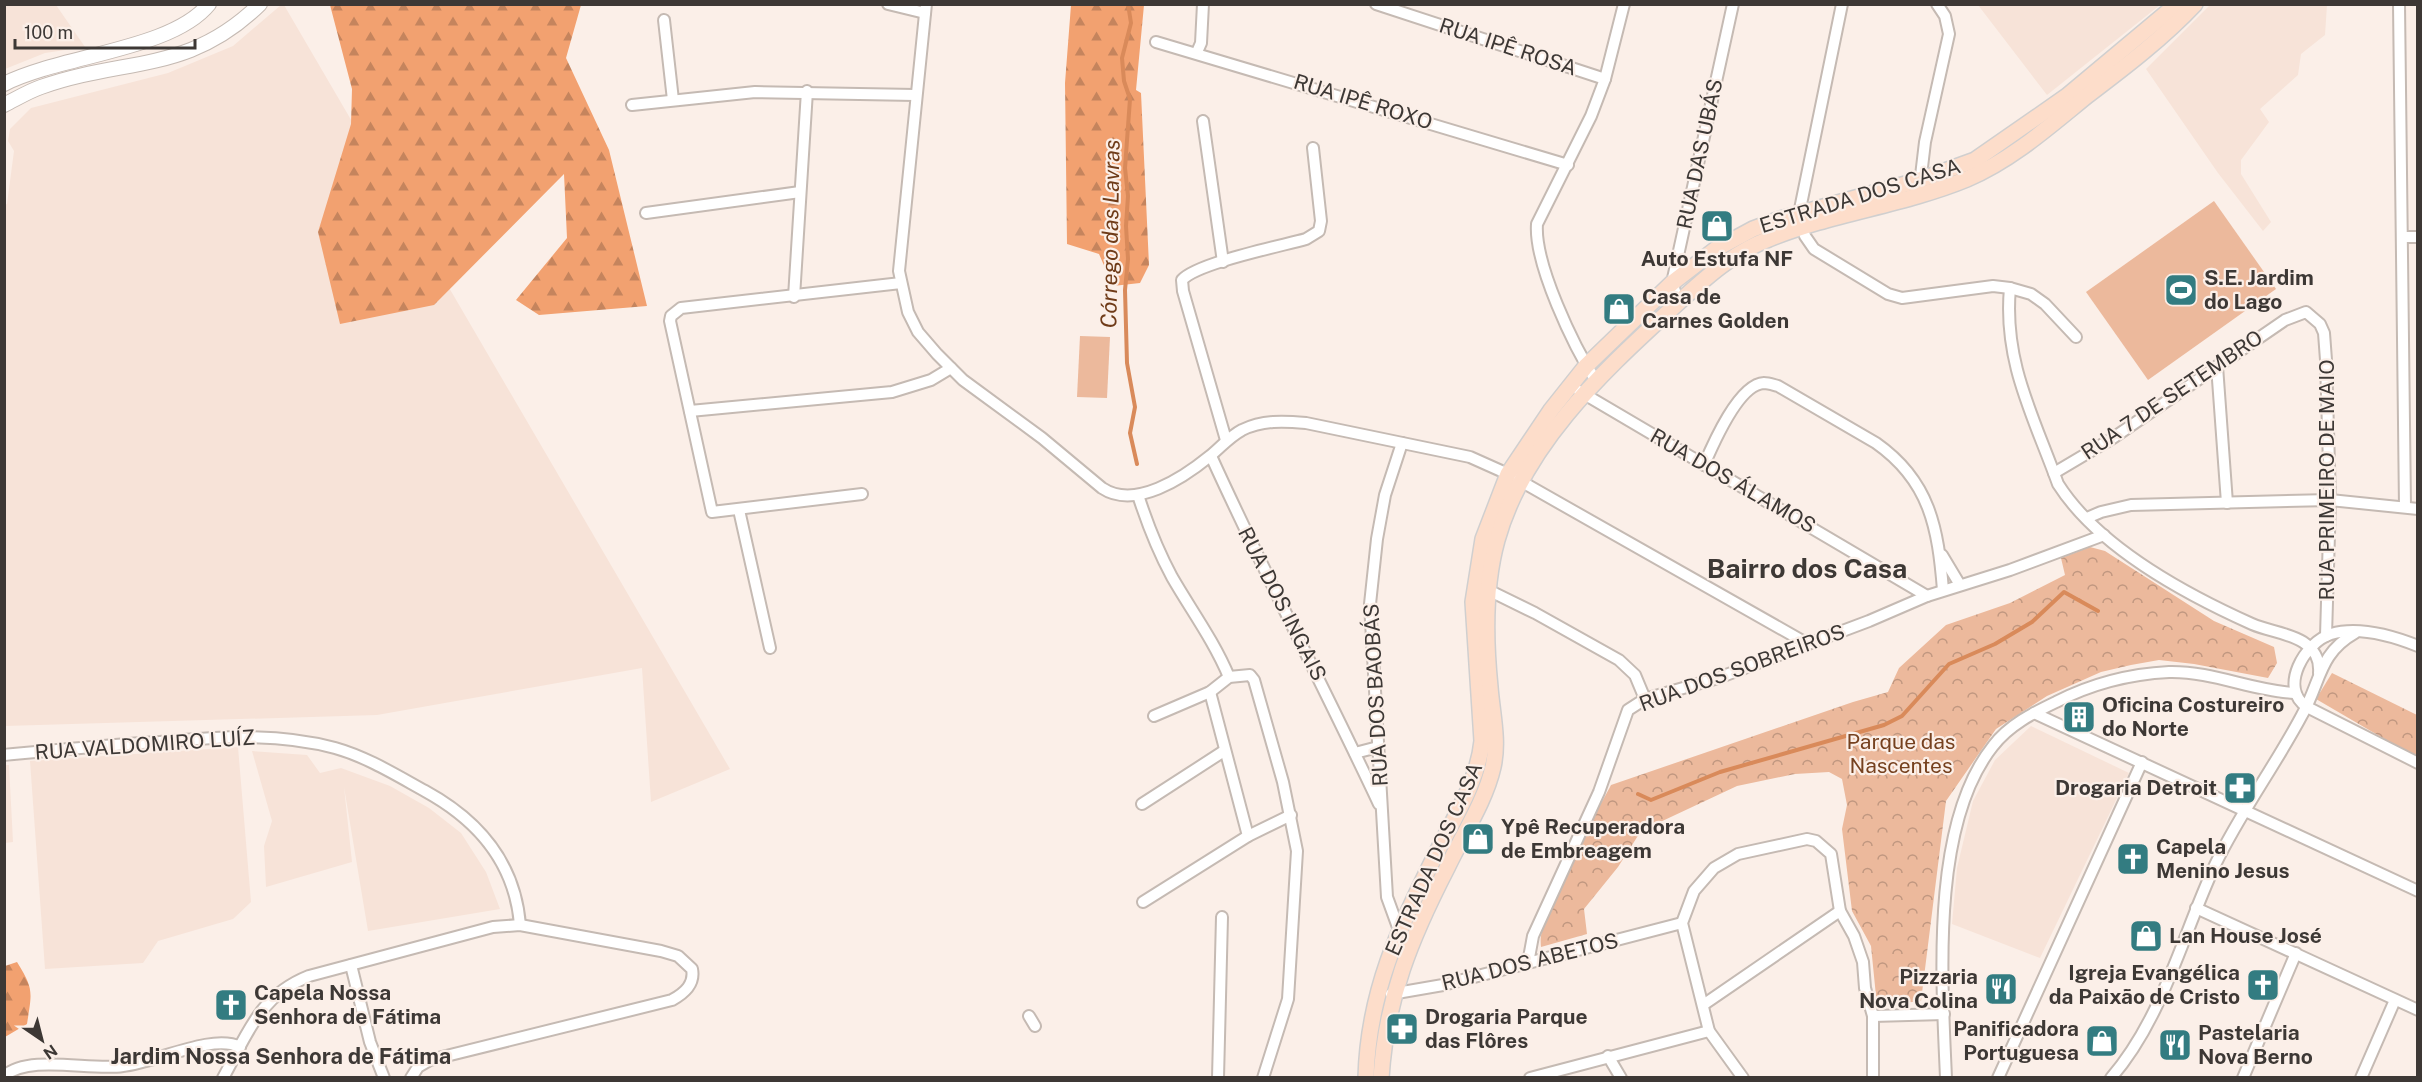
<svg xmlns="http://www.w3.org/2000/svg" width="2422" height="1082" viewBox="0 0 2422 1082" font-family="'Public Sans',sans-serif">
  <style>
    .built { fill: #f7e3d8 }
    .forest { fill: url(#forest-firs) }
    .park { fill: url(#park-crowns) }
    .pitch { fill: #ecb99c }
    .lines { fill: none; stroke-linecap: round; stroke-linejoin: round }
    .stream { stroke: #d98a5a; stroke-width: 4 }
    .street-casing { stroke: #c5bab3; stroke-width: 14 }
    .secondary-casing { stroke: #c5bab3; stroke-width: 16 }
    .primary-casing { stroke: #d0cfcf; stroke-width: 18 }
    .street { stroke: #fff; stroke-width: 10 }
    .secondary { stroke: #fff; stroke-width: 14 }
    .primary { stroke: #fdddca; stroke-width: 15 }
    .labels { text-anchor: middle; stroke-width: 4.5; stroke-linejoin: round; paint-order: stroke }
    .street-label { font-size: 21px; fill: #3d3835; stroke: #fbefe8 }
    .poi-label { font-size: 21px; font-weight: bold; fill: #3d3835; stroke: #fbefe8; text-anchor: start }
    .park-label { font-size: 21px; fill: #76411f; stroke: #fbefe8 }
    .water-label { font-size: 22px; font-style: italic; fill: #6f3b18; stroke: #fbefe8 }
    .neighbourhood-label { font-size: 22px; font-weight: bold; fill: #3d3835; stroke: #fbefe8 }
    .district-label { font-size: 27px; font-weight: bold; fill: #3d3835; stroke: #fbefe8 }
  </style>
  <defs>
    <pattern id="forest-firs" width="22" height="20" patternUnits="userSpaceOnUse" patternTransform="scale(1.5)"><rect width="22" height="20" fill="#f2a170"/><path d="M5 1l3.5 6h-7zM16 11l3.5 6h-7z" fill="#c5845d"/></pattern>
    <pattern id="park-crowns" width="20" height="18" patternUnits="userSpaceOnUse" patternTransform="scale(1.5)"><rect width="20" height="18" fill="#ecb99c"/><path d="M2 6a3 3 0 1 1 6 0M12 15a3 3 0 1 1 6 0" fill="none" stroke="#c09780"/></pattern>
  </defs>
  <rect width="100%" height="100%" fill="#fbefe8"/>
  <g class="built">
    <path d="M 5,4 L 56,5 L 85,47 L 45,53 L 5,69 Z"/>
    <path d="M 2211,4 L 2327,5 L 2325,35 L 2301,54 L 2298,75 L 2260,109 L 2269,122 L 2241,160 L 2241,174 L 2271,222 L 2263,231 L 2218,173 L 2146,69 Z"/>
    <path d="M 281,5 L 284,5 L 730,769 L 651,802 L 642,668 L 377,715 L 5,726 L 4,205 L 7,204 L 14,151 L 8,141 L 10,129 L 31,108 L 168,73 L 233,46 Z"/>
    <path d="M 1978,5 L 2160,5 L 2047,95 Z"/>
    <path d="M 2031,726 L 2129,773 L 2040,958 L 1952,924 L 1957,868 L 1973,801 L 1995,760 Z"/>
    <path d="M 238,747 L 251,902 L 233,919 L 158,941 L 143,963 L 45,969 L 30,761 Z"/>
    <path d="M 252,751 L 307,755 L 320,773 L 341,768 L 390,786 L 429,808 L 461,833 L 486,872 L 500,909 L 368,931 L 344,787 L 352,862 L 266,887 L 264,846 L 272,821 Z"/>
    <path d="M 5,765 L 9,765 L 13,842 L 5,843 Z"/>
  </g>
  <g class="forest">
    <path d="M 330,5 L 581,5 L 566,58 L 609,150 L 647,306 L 539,315 L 516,300 L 567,238 L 564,174 L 434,305 L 340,324 L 318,232 L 351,124 L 352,89 Z"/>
    <path d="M 1071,5 L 1144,5 L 1136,90 L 1141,93 L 1149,265 L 1140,283 L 1113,286 L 1099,254 L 1067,244 L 1065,83 Z"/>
    <path d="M 17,962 C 34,989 32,992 27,1024 L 5,1037 L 5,966 Z"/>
  </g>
  <g class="park">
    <path d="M 2090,547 L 2105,551 L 2214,621 L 2274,647 L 2277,663 L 2268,678 L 2194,664 L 2159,660 L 2131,665 L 2101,672 L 2047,696 L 1996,729 L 1946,801 L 1921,1001 L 1877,1006 L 1871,946 L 1852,911 L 1842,829 L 1847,805 L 1842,779 L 1829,772 L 1795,774 L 1737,786 L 1641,831 L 1618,867 L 1584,909 L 1587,934 L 1541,947 C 1536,913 1594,818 1611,785 L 1853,702 L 1888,692 L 1899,668 L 1946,625 L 2010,603 L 2065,575 L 2061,558 Z"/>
    <path d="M 2332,673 L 2417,715 L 2417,758 L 2316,699 Z"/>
  </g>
  <g class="pitch">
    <path d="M 2214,201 L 2276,289 L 2148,380 L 2086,292 Z"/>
    <path d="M 1080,336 L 1110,337 L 1107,398 L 1077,397 Z"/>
  </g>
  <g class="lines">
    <g class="stream">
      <path d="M 1128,4 L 1131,23 L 1122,58 L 1124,81 L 1130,99 L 1125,168 L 1128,196 L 1126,226 L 1128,259 L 1125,290 L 1127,363 L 1135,407 L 1130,433 L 1137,464"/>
      <path d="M 1638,794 L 1651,800 L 1720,772 L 1884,725 L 1902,716 L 1949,664 L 1995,644 L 2032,622 L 2064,592 L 2098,611"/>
    </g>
    <g class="street-casing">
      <g id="street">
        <path d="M 888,4 L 925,13"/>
        <path d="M 926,4 L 899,271 L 908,312 L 918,332 L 937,354 L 963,380 L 1042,438 L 1102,488 C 1135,510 1183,478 1210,456 C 1221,447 1229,437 1242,430 C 1263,420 1283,421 1306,423 L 1470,457 L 1508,474 L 1808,644"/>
        <path d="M 1376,4 L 1605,79"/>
        <path d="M 1842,4 L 1799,214 L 1805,236 L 1814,249 L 1888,294 L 1902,298 L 1993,286 L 2010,288 L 2031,294 L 2045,304 L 2076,337"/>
        <path d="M 2399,4 L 2405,507"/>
        <path d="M 664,20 L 673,100"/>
        <path d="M 1156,42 L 1568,165"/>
        <path d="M 1197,52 L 1201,43 L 1203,4"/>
        <path d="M 632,105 L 755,92 L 915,95"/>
        <path d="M 1203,121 L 1223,262"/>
        <path d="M 1920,184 L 1925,142 L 1949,34 L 1945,16 L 1937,4"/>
        <path d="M 646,213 L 800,192"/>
        <path d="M 2402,237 L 2418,237"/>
        <path d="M 2010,288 C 2003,362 2034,417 2058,484 C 2098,547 2185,594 2252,624 C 2268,631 2289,633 2303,642 C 2315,650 2320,659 2319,673"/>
        <path d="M 794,297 L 807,91"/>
        <path d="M 1679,302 L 1672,283 L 1733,4"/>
        <path d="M 2217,366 L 2227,503"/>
        <path d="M 1596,381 C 1574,347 1534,264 1537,224 L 1591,116 L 1605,79 L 1624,4"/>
        <path d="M 1579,391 L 1927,596"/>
        <path d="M 690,411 L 892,392 L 931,380 L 951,368"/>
        <path d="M 1226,440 L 1183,291 L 1182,280 C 1197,263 1281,246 1306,239 L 1319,231 L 1321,221 L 1313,148"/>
        <path d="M 1402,443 L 1385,495 L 1377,539 L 1370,604 L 1387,897 L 1399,930 L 1412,941"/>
        <path d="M 1211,456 C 1264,573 1324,687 1379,804"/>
        <path d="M 1704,465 C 1713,444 1739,384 1764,383 C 1768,383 1774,385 1778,386 L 1876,443 C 1930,481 1938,528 1943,590"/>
        <path d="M 2054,473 L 2113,438 L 2285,320 L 2306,312 L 2320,324 L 2324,333 L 2326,360 L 2330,500 L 2326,636"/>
        <path d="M 862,494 L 712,512 L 670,321 L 671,316 L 681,308 L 901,283"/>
        <path d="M 1138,495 C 1147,523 1158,551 1172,577 C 1191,610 1214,641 1229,677"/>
        <path d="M 739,510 L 770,648"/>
        <path d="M 2087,518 L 2101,512 L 2131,505 L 2330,500 L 2418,509"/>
        <path d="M 1942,555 L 1960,585"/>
        <path d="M 1484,588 L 1535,613 L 1619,660 L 1635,675 L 1645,699"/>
        <path d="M 2418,646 C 2393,636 2358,626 2331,634 C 2305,642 2278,688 2307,707 L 2418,763"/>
        <path d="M 1210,692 L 1248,836"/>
        <path d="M 2034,713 L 2418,891"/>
        <path d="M 1154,716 L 1210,692 L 1229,677 L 1250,675 L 1254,680 L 1283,782 L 1297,851 L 1288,999 L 1263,1078"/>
        <path d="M 1355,753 L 1378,747"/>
        <path d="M 4,755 C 56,750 107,745 159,742 C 218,737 276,732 335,748 C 367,757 396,775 425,791 C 478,820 515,863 520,925"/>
        <path d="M 1142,804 L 1224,751"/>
        <path d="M 1143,902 L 1248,836 L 1291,815"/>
        <path d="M 2196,908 L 2418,1010"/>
        <path d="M 1528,963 L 1533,936 L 1599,792 L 1628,710 L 1645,699 L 1718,678 L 1869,621 L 1927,596 L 2010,570 L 2104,535"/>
        <path d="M 351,965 L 370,1042 L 384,1078"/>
        <path d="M 1391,994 L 1443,985 L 1682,923"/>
        <path d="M 1703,1005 L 1840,911"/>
        <path d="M 1029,1016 L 1035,1026"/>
        <path d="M 1873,1016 L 1944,1014"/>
        <path d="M 1608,1056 L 1621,1078"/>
        <path d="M 4,1076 C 30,1054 90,1071 123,1066 C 155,1063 212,1033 240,1047"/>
        <path d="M 223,1078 C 248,1033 259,996 309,976 L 493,927 L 520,925 L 661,951 L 678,956 L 692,969 C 695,984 685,993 672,1000 L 430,1060 L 418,1067 L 411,1078"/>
        <path d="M 1218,1078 L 1222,917"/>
        <path d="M 1530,1078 L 1709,1031"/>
        <path d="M 1743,1078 L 1709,1031 L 1682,923 L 1694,891 L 1714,868 L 1738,854 L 1807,839 L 1816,841 L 1831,854 L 1840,911 L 1854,936 L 1863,962 L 1865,988 L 1873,1016 L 1873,1078"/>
        <path d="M 1946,1078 C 1942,981 1930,825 1993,746 C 2009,725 2033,713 2056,702 C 2091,684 2129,674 2169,672 C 2213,671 2252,691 2295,693"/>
        <path d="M 1998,1078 L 2142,762"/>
        <path d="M 2111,1078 C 2163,1018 2182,936 2215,865 C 2240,813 2275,766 2302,715 C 2321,682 2318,654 2355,633"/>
        <path d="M 2243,1078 L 2296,953"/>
        <path d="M 2361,1078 L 2395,1000"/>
      </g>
    </g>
    <g class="secondary-casing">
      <g id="secondary">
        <path d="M 4,84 C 61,55 172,50 209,4"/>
        <path d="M 4,105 C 16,99 29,91 41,87 C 126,57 189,74 260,4"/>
      </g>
    </g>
    <g class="primary-casing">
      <g id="primary">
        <path d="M 1366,1078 C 1368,993 1399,927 1436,854 C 1454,818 1478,781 1482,741 L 1473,602 L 1483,539 L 1508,474 L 1551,410 L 1586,366 L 1672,283 L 1716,249 L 1753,229 L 1780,219 L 1920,180 L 1975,160 L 2067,96 L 2177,4"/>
        <path d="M 1381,1078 C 1386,998 1411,938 1447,868 C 1462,836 1485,802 1493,767 C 1499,741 1492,713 1490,687 C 1485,638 1484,587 1497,540 C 1523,447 1599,375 1668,312 C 1699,284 1729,254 1769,239 C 1833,213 1904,205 1967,179 C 2012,160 2051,125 2088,95 C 2125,67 2163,38 2195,4"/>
      </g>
    </g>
    <use href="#street" class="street"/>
    <use href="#secondary" class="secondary"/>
    <use href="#primary" class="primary"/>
  </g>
  <defs>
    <g id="shop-square" transform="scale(1.725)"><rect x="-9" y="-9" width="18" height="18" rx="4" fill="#337c81" stroke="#fbefe8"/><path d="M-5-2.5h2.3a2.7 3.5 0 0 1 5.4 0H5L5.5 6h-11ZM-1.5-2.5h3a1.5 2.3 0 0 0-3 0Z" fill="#fff"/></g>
    <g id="stadium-square" transform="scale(1.725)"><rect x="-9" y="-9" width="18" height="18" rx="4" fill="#337c81" stroke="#fbefe8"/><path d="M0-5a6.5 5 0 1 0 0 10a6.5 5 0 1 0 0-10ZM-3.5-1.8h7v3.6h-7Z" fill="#fff"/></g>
    <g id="building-square" transform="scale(1.725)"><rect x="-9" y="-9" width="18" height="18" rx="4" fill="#337c81" stroke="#fbefe8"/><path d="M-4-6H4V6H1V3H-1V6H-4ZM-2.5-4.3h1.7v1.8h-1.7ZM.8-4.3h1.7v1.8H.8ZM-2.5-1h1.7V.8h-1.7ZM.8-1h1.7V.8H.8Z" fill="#fff"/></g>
    <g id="pharmacy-square" transform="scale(1.725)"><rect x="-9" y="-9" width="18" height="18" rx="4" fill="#337c81" stroke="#fbefe8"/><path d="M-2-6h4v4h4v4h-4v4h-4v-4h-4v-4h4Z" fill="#fff"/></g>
    <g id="church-square" transform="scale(1.725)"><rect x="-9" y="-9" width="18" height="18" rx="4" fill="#337c81" stroke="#fbefe8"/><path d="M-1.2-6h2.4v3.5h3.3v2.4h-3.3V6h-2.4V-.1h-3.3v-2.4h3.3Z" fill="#fff"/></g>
    <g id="restaurant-square" transform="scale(1.725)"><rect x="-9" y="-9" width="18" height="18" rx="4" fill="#337c81" stroke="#fbefe8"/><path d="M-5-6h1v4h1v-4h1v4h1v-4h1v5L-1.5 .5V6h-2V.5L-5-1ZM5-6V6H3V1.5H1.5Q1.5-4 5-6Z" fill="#fff"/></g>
  </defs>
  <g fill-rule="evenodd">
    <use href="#shop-square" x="1717" y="226"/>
    <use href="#stadium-square" x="2181" y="290"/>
    <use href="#shop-square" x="1619" y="309"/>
    <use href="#building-square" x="2079" y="717"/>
    <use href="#pharmacy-square" x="2240" y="788"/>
    <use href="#shop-square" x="1478" y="839"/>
    <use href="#church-square" x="2133" y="859"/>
    <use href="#shop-square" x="2146" y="936"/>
    <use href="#church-square" x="2263" y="985"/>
    <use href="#restaurant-square" x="2001" y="989"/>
    <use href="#church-square" x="231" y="1005"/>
    <use href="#pharmacy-square" x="1402" y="1029"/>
    <use href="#shop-square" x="2102" y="1041"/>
    <use href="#restaurant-square" x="2175" y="1045"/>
  </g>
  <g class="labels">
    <g class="street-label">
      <text transform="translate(1508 47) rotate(18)" y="7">RUA IPÊ ROSA</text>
      <text transform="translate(1363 102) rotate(17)" y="7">RUA IPÊ ROXO</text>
      <text transform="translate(1700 154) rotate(-78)" y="7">RUA DAS UBÁS</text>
      <text transform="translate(1860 196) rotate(-17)" y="7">ESTRADA DOS CASA</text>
      <text transform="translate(2172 395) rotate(-34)" y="7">RUA 7 DE SETEMBRO</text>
      <text transform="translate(2327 480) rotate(-90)" y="7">RUA PRIMEIRO DE MAIO</text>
      <text transform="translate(1733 481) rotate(30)" y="7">RUA DOS ÁLAMOS</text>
      <text transform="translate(1282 604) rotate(63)" y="7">RUA DOS INGAIS</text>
      <text transform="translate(1742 668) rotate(-20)" y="7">RUA DOS SOBREIROS</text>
      <text transform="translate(1376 695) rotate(-93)" y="7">RUA DOS BAOBÁS</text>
      <text transform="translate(145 745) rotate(-4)" y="7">RUA VALDOMIRO LUÍZ</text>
      <text transform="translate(1434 859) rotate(-66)" y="7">ESTRADA DOS CASA</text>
      <text transform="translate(1530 962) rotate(-14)" y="7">RUA DOS ABETOS</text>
    </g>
    <g class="poi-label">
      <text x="1717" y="266" text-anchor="middle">Auto Estufa NF</text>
      <text x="2204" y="285">S.E. Jardim<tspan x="2204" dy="24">do Lago</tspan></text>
      <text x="1642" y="304">Casa de<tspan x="1642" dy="24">Carnes Golden</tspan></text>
      <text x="2102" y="712">Oficina Costureiro<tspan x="2102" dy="24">do Norte</tspan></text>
      <text x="2217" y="795" text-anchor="end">Drogaria Detroit</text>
      <text x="1501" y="834">Ypê Recuperadora<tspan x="1501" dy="24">de Embreagem</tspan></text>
      <text x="2156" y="854">Capela<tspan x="2156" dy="24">Menino Jesus</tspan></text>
      <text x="2169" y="943">Lan House José</text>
      <text x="2240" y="980" text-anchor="end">Igreja Evangélica<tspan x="2240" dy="24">da Paixão de Cristo</tspan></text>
      <text x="1978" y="984" text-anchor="end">Pizzaria<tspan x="1978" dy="24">Nova Colina</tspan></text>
      <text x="254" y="1000">Capela Nossa<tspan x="254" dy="24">Senhora de Fátima</tspan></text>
      <text x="1425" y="1024">Drogaria Parque<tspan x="1425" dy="24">das Flôres</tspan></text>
      <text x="2079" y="1036" text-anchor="end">Panificadora<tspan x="2079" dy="24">Portuguesa</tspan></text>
      <text x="2198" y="1040">Pastelaria<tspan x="2198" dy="24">Nova Berno</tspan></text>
    </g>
    <g class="park-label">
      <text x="1901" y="749">Parque das<tspan x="1901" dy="24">Nascentes</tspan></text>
    </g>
    <g class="water-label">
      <text transform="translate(1110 234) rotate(-89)" y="8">Córrego das Lavras</text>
    </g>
    <g class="neighbourhood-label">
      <text x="281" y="1064">Jardim Nossa Senhora de Fátima</text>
    </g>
    <g class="district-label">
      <text x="1807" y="578">Bairro dos Casa</text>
    </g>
  </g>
  <rect width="2422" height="1082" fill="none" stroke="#3d3835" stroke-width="12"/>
  <g transform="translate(42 1040) rotate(145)" stroke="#fbefe8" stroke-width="4.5" paint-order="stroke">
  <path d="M0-4.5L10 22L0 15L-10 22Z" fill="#3d3835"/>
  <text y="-9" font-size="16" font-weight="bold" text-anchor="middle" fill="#3d3835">N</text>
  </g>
  <path d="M15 39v9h180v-9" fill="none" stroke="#3d3835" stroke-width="3"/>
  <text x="24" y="39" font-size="18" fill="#3d3835" stroke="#fbefe8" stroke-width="4.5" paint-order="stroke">100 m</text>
</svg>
